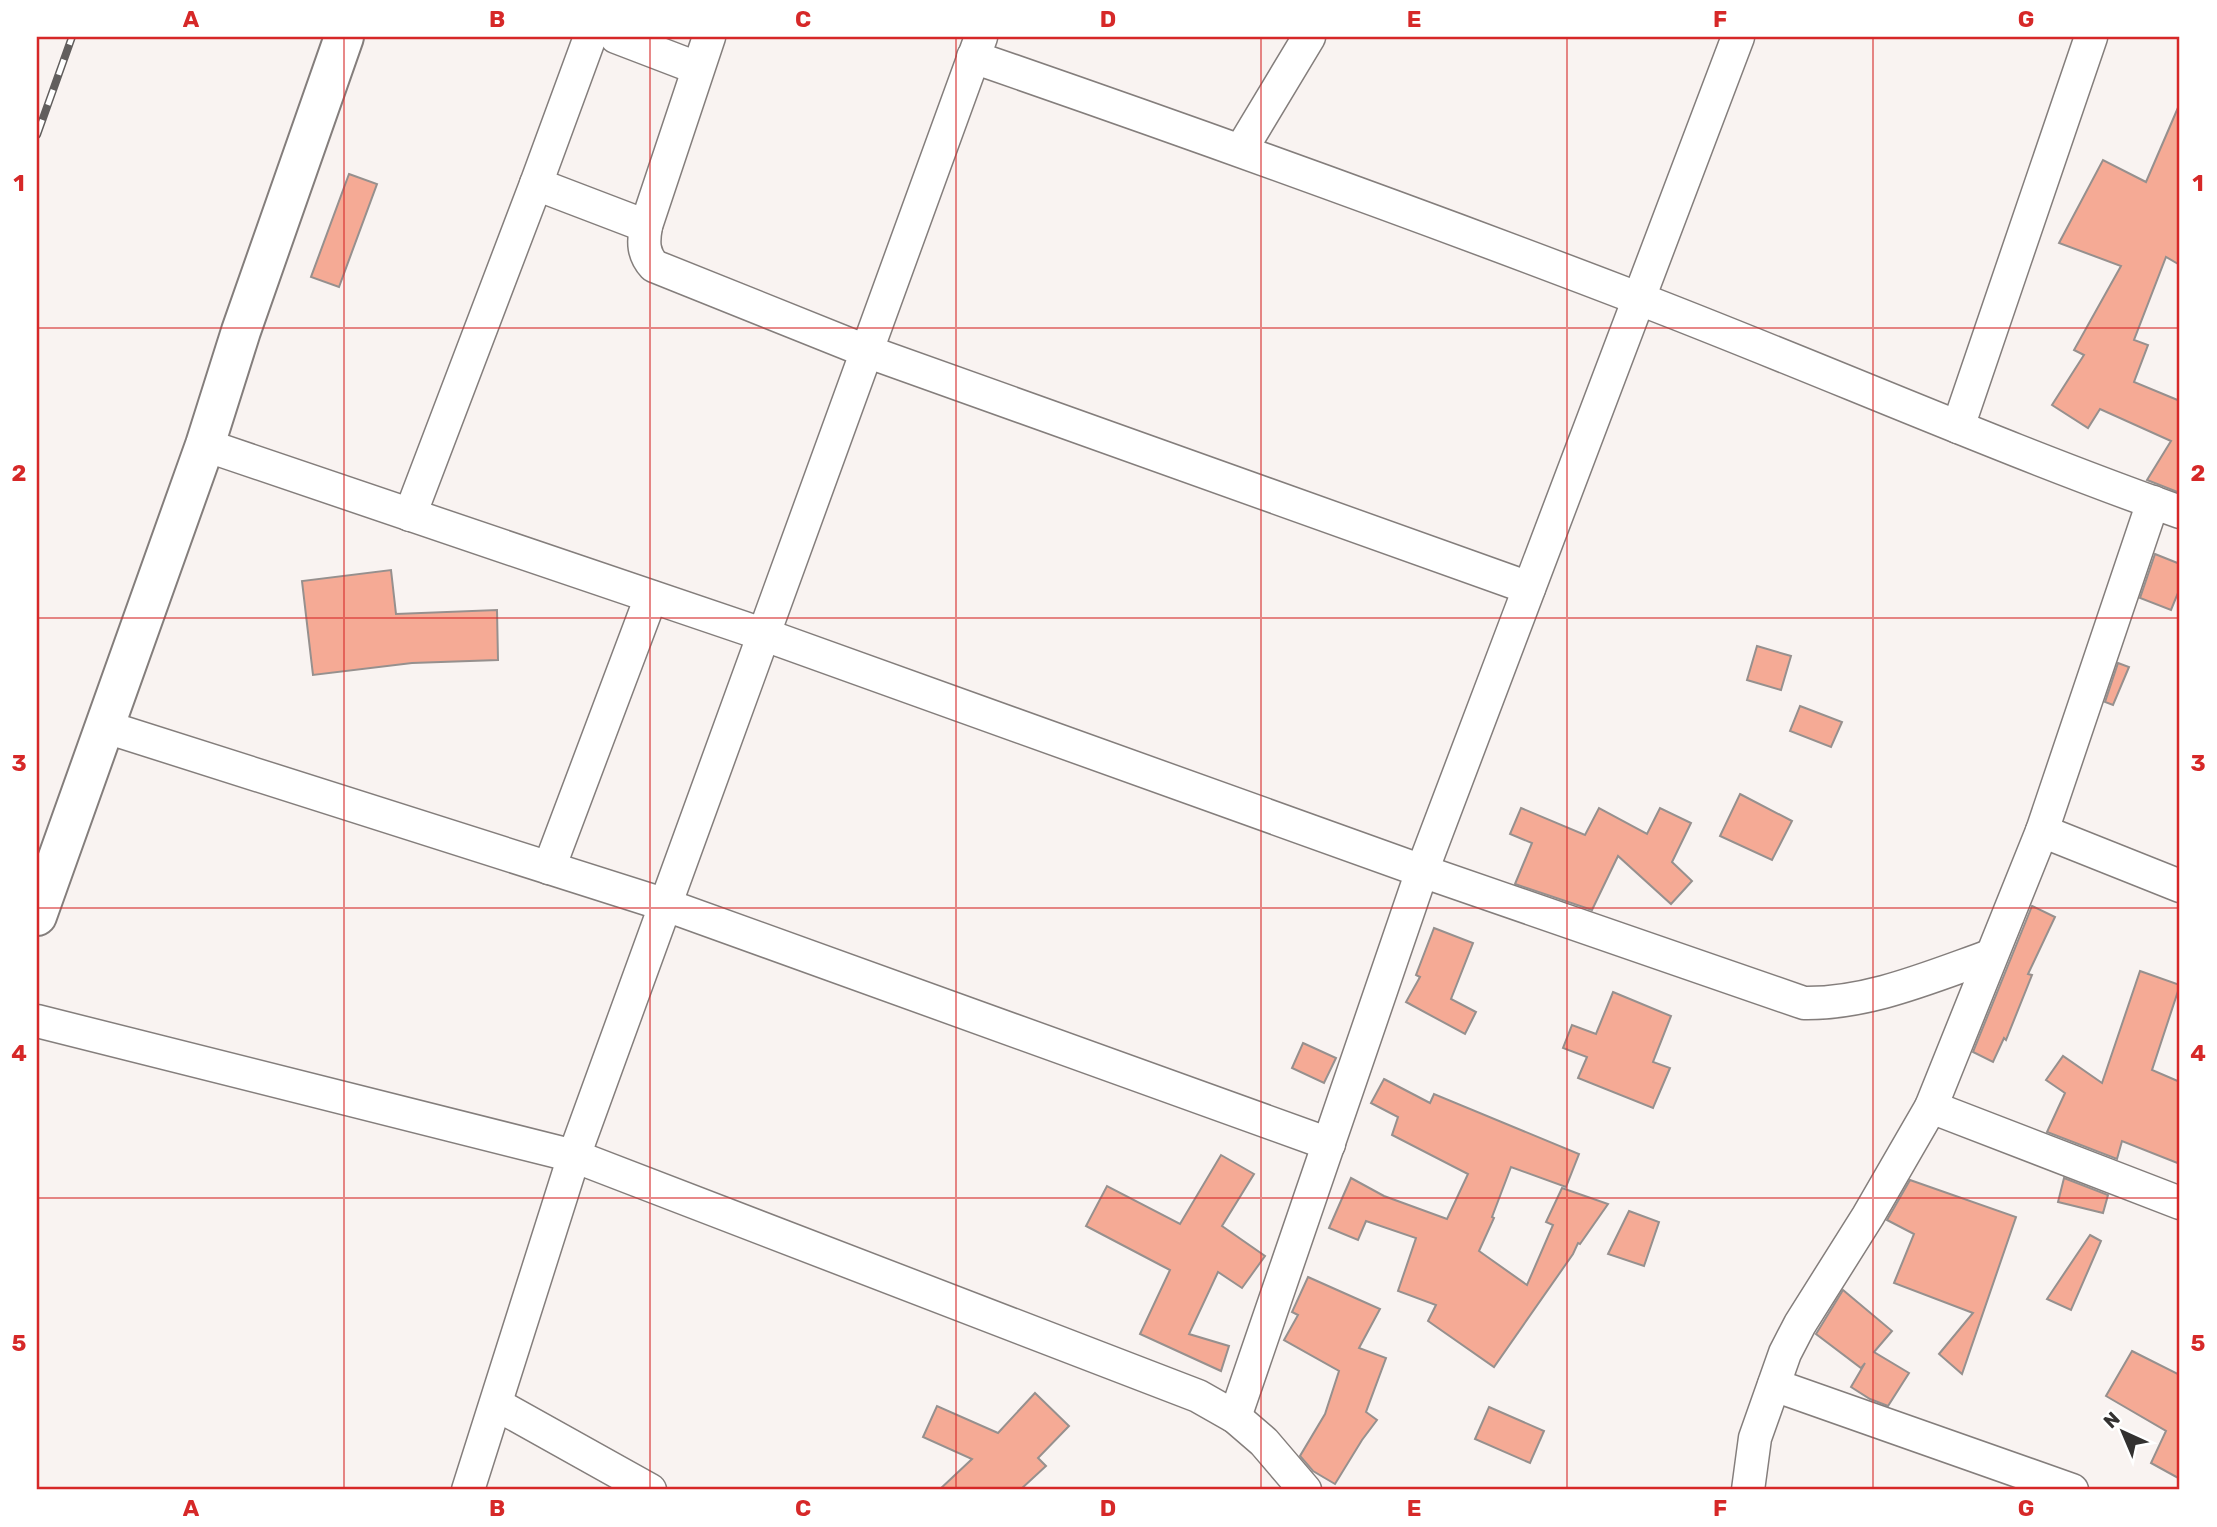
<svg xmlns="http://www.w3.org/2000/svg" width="2217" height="1527" viewBox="0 0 2217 1527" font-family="Rubik,sans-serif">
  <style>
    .building { fill: #f5aa95; stroke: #96908e; stroke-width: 2 }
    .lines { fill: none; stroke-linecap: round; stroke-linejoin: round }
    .street-casing { stroke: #847e7c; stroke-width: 35 }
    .secondary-casing { stroke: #847e7c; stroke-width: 42 }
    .street { stroke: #fff; stroke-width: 32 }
    .secondary { stroke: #fff; stroke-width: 38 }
    .rail-casing { stroke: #615e5d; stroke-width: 8 }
    .rail { stroke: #fff; stroke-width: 5; stroke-dasharray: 16; stroke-linecap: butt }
    .grid { fill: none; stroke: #d62828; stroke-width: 2; stroke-opacity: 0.55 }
    .neatline { fill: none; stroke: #d62828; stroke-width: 2.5 }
    .grid-label { font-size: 23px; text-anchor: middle; font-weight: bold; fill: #d62828 }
  </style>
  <rect width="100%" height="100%" fill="#f9f3f1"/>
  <g class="building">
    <path d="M 2180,103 L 2180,265 L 2166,257 L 2134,340 L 2148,345 L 2134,382 L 2180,401 L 2180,493 L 2147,480 L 2171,441 L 2100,409 L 2088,428 L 2052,405 L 2084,355 L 2074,350 L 2121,266 L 2059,243 L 2103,160 L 2146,182 Z"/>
    <path d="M 349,174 L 377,184 L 339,287 L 311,277 Z"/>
    <path d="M 2155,554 L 2180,564 L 2180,588 L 2171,610 L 2140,598 Z"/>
    <path d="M 391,570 L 396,614 L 497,610 L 498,660 L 412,663 L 313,675 L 302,581 Z"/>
    <path d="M 1757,646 L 1791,656 L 1781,690 L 1747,680 Z"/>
    <path d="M 2118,663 L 2129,667 L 2113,705 L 2105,702 Z"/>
    <path d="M 1800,706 L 1842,722 L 1831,747 L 1790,731 Z"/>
    <path d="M 1740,794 L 1792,821 L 1772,860 L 1720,836 Z"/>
    <path d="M 1521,808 L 1585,835 L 1599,808 L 1647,834 L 1660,808 L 1691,823 L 1672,862 L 1692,881 L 1671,904 L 1618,856 L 1592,910 L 1515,884 L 1532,843 L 1510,834 Z"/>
    <path d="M 2032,906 L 2055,917 L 2028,974 L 2032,975 L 2006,1040 L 2004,1038 L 1993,1062 L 1973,1052 Z"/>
    <path d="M 1434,928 L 1473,943 L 1451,999 L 1476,1012 L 1465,1034 L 1406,1002 L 1420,977 L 1416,975 Z"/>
    <path d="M 2140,971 L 2180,985 L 2152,1070 L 2180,1082 L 2180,1164 L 2122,1141 L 2117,1159 L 2047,1132 L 2065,1093 L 2046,1080 L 2063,1056 L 2102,1083 Z"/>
    <path d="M 1613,992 L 1671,1016 L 1653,1062 L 1670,1068 L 1653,1108 L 1578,1078 L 1587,1057 L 1563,1048 L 1572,1025 L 1596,1034 Z"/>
    <path d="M 1303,1043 L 1336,1058 L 1324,1083 L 1292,1068 Z"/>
    <path d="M 1384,1079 L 1430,1103 L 1434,1094 L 1579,1154 L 1566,1187 L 1511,1167 L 1492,1217 L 1494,1218 L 1479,1251 L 1527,1285 L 1553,1225 L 1546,1222 L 1562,1188 L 1608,1204 L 1580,1244 L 1578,1243 L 1573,1254 L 1494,1367 L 1428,1321 L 1436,1305 L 1398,1291 L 1416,1238 L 1366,1221 L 1358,1240 L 1329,1228 L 1351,1178 L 1384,1196 L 1447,1219 L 1468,1174 L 1392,1135 L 1398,1117 L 1371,1103 Z"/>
    <path d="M 1221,1155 L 1254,1174 L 1222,1226 L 1265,1256 L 1242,1288 L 1218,1272 L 1189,1334 L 1229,1346 L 1221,1371 L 1140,1334 L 1170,1270 L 1086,1226 L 1107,1186 L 1180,1224 Z"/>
    <path d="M 2064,1178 L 2108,1195 L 2103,1213 L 2058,1202 Z"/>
    <path d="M 1910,1180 L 2016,1217 L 1962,1374 L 1939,1354 L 1973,1313 L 1894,1283 L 1914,1234 L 1887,1220 Z"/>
    <path d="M 1629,1211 L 1659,1222 L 1644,1266 L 1608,1254 Z"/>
    <path d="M 2090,1235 L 2101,1241 L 2071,1310 L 2047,1299 Z"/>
    <path d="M 1308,1277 L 1380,1309 L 1359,1348 L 1386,1358 L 1366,1412 L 1377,1420 L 1362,1440 L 1335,1484 L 1313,1471 L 1300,1456 L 1325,1414 L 1339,1371 L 1284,1340 L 1298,1315 L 1292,1312 Z"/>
    <path d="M 1843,1290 L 1892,1331 L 1874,1352 L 1909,1373 L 1888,1406 L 1870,1399 L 1851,1387 L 1865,1363 L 1861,1368 L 1816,1334 Z"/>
    <path d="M 2132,1351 L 2180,1375 L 2180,1479 L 2151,1463 L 2166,1431 L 2106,1396 Z"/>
    <path d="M 1035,1393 L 1069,1426 L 1038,1458 L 1046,1466 L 1020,1490 L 939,1490 L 972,1459 L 923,1437 L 937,1406 L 998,1433 Z"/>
    <path d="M 1489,1407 L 1544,1431 L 1530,1463 L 1475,1439 Z"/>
  </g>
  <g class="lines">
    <g class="street-casing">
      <g id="street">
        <path d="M 616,37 L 697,68"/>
        <path d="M 709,37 L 646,226 C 643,242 643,254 654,266 L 866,351 L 1529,588"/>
        <path d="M 973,57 C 1196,134 1418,214 1637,298 C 1819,368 1997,447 2180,512"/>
        <path d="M 1241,150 L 1309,37"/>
        <path d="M 536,184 L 646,226"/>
        <path d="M 1958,427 L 2091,37"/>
        <path d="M 205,445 L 765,635 L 1422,871 L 1804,1003 C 1868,1004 1930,977 1990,956"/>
        <path d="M 410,515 L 536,184 L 590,37"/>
        <path d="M 103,726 L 666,905 L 1329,1144"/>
        <path d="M 2042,831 L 2180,886"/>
        <path d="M 549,868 L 651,597"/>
        <path d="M 37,1021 L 574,1156 L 1198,1396 L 1235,1417 L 1264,1442 L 1305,1490"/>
        <path d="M 1931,1107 L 2180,1203"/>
        <path d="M 1774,1385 L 2072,1490"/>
        <path d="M 496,1404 L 650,1490"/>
        <path d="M 1235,1417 L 1422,871 L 1738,37"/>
        <path d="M 468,1490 L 574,1156 L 981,37"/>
        <path d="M 1748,1490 L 1755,1438 L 1785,1353 L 1800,1324 L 1868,1216 L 1931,1107 L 2042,831 L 2153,502"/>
      </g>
    </g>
    <g class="secondary-casing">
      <path id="secondary" d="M 37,916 L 205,445 L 241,331 L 344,37"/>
    </g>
    <use href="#street" class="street"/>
    <use href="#secondary" class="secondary"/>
    <g class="rail-casing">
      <path id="rail" d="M 37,135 L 72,37"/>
    </g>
    <use href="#rail" class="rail"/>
  </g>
  <path class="grid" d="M 344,37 L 344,1490M 650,37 L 650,1490M 956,37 L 956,1490M 1261,37 L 1261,1490M 1567,37 L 1567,1490M 1873,37 L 1873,1490M 37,328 L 2180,328M 37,618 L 2180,618M 37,908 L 2180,908M 37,1198 L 2180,1198"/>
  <rect width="2217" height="1527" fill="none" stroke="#ffffff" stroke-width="77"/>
  <g transform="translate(2123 1432) rotate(316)" stroke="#ffffff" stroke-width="5" paint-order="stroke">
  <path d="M0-5L12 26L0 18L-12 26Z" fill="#333130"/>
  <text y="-10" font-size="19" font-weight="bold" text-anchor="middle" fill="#333130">N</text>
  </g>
  <rect x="38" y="38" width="2140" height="1450" class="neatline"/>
  <g class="grid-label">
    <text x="191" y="27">A</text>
    <text x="497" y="27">B</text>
    <text x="803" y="27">C</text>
    <text x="1108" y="27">D</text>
    <text x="1414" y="27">E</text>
    <text x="1720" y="27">F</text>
    <text x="2026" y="27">G</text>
    <text x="19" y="191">1</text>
    <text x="2198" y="191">1</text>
    <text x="19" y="481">2</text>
    <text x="2198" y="481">2</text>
    <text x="19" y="771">3</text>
    <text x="2198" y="771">3</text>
    <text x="19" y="1061">4</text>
    <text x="2198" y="1061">4</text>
    <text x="19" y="1351">5</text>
    <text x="2198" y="1351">5</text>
    <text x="191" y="1516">A</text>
    <text x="497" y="1516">B</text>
    <text x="803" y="1516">C</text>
    <text x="1108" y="1516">D</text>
    <text x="1414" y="1516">E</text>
    <text x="1720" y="1516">F</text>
    <text x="2026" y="1516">G</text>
  </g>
</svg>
